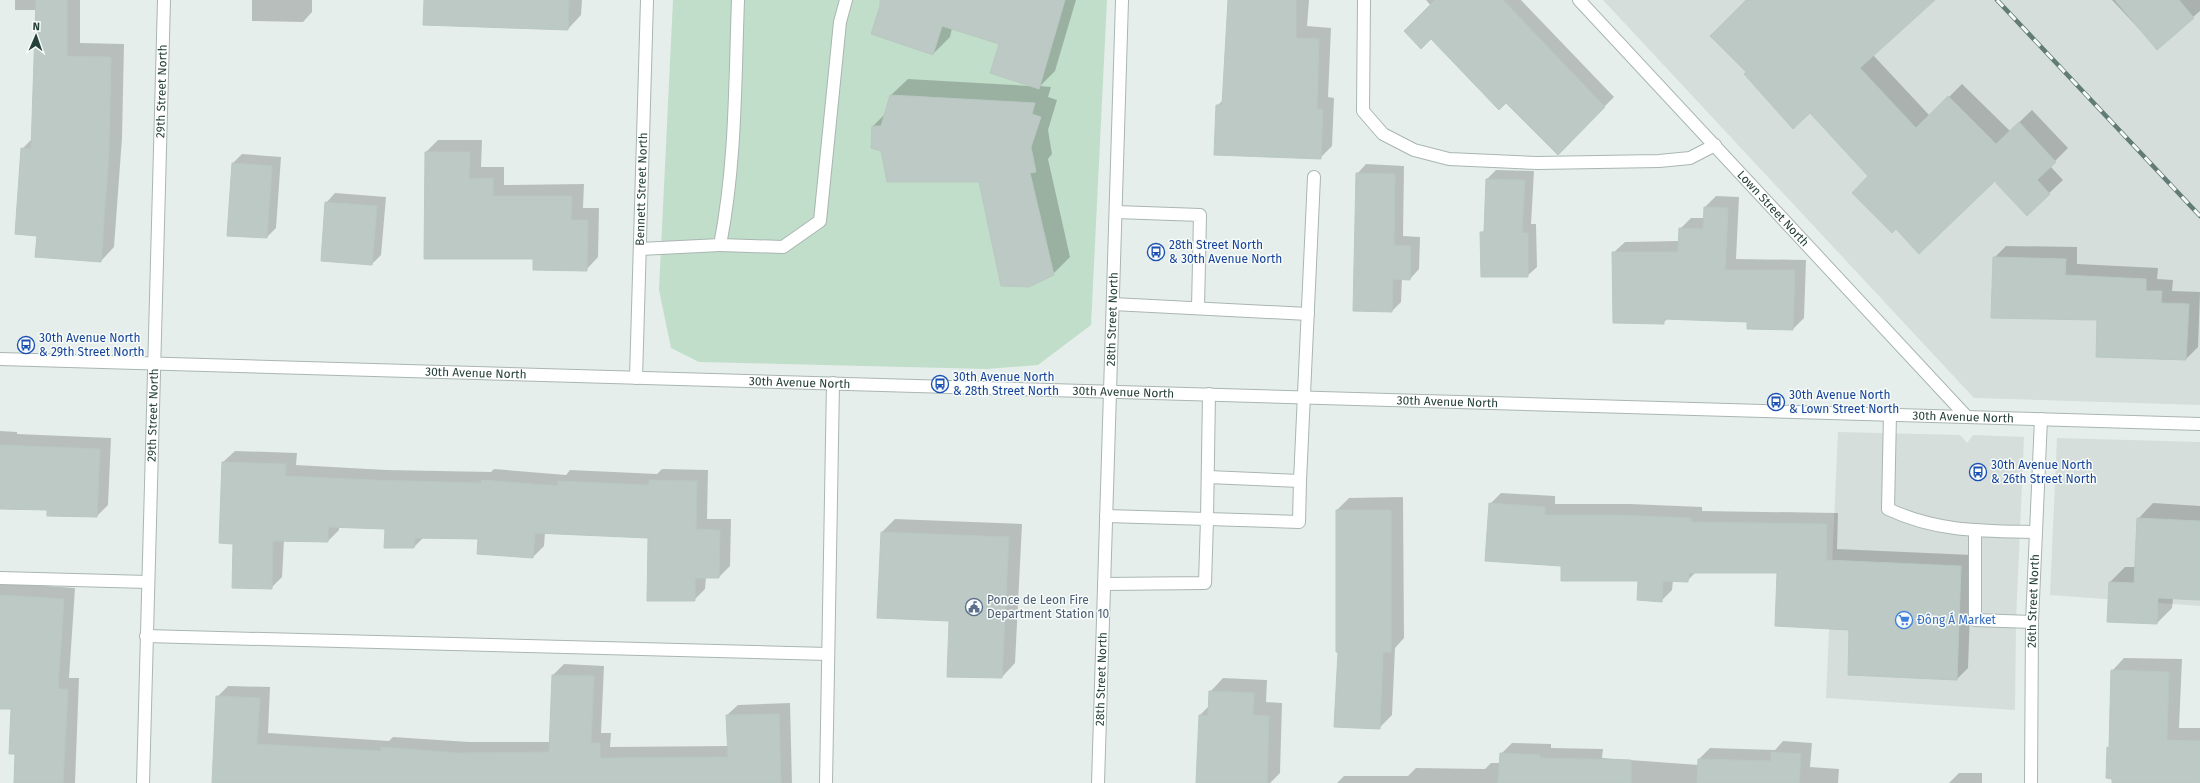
<svg xmlns="http://www.w3.org/2000/svg" width="2200" height="783" viewBox="0 0 2200 783" font-family="'Fira Sans',sans-serif">
  <style>
    .built { fill: #d5deda }
    .green { fill: #c1deca }
    .shadow { fill: #0003 }
    .building { fill: #bcc9c4; stroke: #b9c8c2 }
    .lines { fill: none; stroke-linecap: round; stroke-linejoin: round }
    .service-casing { stroke: #a9b6b2; stroke-width: 14 }
    .minor-casing { stroke: #a9b6b2; stroke-width: 14 }
    .tertiary-casing { stroke: #a9b6b2; stroke-width: 14 }
    .service { stroke: #fff; stroke-width: 12 }
    .minor { stroke: #fff; stroke-width: 12 }
    .tertiary { stroke: #fff; stroke-width: 12 }
    .rail-casing { stroke: #617b75; stroke-width: 4.5 }
    .rail { stroke: #f7fbf9; stroke-width: 3; stroke-dasharray: 9; stroke-linecap: butt }
    .labels { text-anchor: middle; stroke-width: 3; stroke-linejoin: round; paint-order: stroke }
    .street-label { font-size: 12px; fill: #26403a; stroke: #f7fbf9 }
    .transit-label { font-size: 12px; fill: #164399; stroke: #f7fbf9; text-anchor: start }
    .service-label { font-size: 12px; fill: #4e5e75; stroke: #f7fbf9; text-anchor: start }
    .shop-label { font-size: 12px; fill: #366cbe; stroke: #f7fbf9; text-anchor: start }
  </style>
  <rect width="100%" height="100%" fill="#e6eeeb"/>
  <g class="built">
    <path d="M 1603,0 L 2200,0 L 2200,405 L 1974,398 Z"/>
    <path d="M 1838,432 L 1960,435 L 1967,443 L 1973,435 L 2024,437 L 2016,622 L 2015,710 L 1826,698 Z"/>
    <path d="M 2057,438 L 2200,442 L 2200,606 L 2050,595 Z"/>
  </g>
  <path class="green" d="M 673,0 L 1107,0 L 1091,325 L 1038,365 L 987,369 L 699,362 L 671,348 L 659,290 Z"/>
  <g class="shadow">
    <path d="M 15,0 L 80,0 L 80,43 L 124,44 L 122,138 L 114,247 L 101,261 L 38,235 L 22,149 L 32,139 L 36,10 L 15,10 Z"/>
    <path d="M 252,0 L 312,0 L 312,12 L 303,22 L 252,21 Z"/>
    <path d="M 425,0 L 582,0 L 581,15 L 568,29 Z"/>
    <path d="M 883,0 L 1076,0 L 1055,71 L 1040,86 L 1051,87 L 1048,97 L 1057,100 L 1048,130 L 1052,154 L 1048,159 L 1070,257 L 1053,274 L 980,181 L 872,147 L 873,126 L 886,113 L 891,95 L 908,79 L 1029,86 L 1000,44 L 952,28 L 950,37 L 933,54 Z"/>
    <path d="M 1228,0 L 1309,0 L 1307,26 L 1331,28 L 1328,97 L 1334,98 L 1332,146 L 1320,158 L 1217,106 L 1224,99 Z"/>
    <path d="M 1426,0 L 1521,0 L 1614,97 L 1558,153 Z"/>
    <path d="M 1748,0 L 1932,0 L 1873,55 L 1930,116 L 1962,84 L 2010,131 L 2032,110 L 2068,148 L 2050,166 L 2063,180 L 2027,214 L 1997,178 L 1870,176 L 1810,112 L 1748,72 Z"/>
    <path d="M 2112,0 L 2200,0 L 2200,11 L 2157,48 Z"/>
    <path d="M 438,140 L 482,140 L 481,167 L 504,167 L 504,185 L 584,184 L 583,208 L 599,208 L 598,257 L 586,270 L 534,258 L 426,152 Z"/>
    <path d="M 242,154 L 281,157 L 276,228 L 267,237 L 233,163 Z"/>
    <path d="M 1366,164 L 1404,166 L 1403,236 L 1420,237 L 1419,269 L 1410,279 L 1402,278 L 1401,302 L 1392,311 L 1357,174 Z"/>
    <path d="M 1496,170 L 1534,171 L 1531,224 L 1536,224 L 1537,267 L 1527,276 L 1481,233 L 1485,230 L 1487,179 Z"/>
    <path d="M 335,193 L 386,197 L 381,255 L 372,264 L 326,203 Z"/>
    <path d="M 1716,196 L 1739,197 L 1736,259 L 1806,260 L 1804,318 L 1793,329 L 1748,321 L 1668,318 L 1663,323 L 1613,253 L 1625,242 L 1679,241 L 1680,229 L 1691,218 L 1704,218 L 1705,207 Z"/>
    <path d="M 2006,246 L 2077,247 L 2077,264 L 2158,268 L 2157,279 L 2173,280 L 2172,291 L 2200,292 L 2198,347 L 2186,359 L 2098,319 L 1994,258 Z"/>
    <path d="M 0,431 L 17,432 L 17,434 L 111,438 L 108,505 L 97,516 L 48,509 L 0,508 Z"/>
    <path d="M 235,451 L 297,453 L 296,465 L 386,470 L 491,472 L 494,469 L 566,475 L 570,470 L 657,474 L 662,469 L 708,470 L 707,519 L 731,519 L 730,566 L 719,577 L 706,577 L 705,589 L 694,600 L 649,537 L 545,533 L 544,546 L 533,557 L 479,538 L 424,537 L 414,547 L 386,528 L 339,526 L 339,530 L 328,541 L 284,540 L 282,577 L 271,588 L 234,543 L 223,462 Z"/>
    <path d="M 1501,493 L 1555,496 L 1555,504 L 1630,504 L 1702,507 L 1702,511 L 1838,513 L 1837,549 L 1972,555 L 1968,668 L 1957,679 L 1850,629 L 1778,572 L 1696,572 L 1688,580 L 1673,580 L 1672,590 L 1661,601 L 1639,580 L 1562,565 L 1490,504 Z"/>
    <path d="M 1403,497 L 1404,638 L 1395,648 L 1392,715 L 1379,728 L 1339,651 L 1337,510 L 1349,498 Z"/>
    <path d="M 2153,503 L 2200,506 L 2200,599 L 2173,598 L 2172,608 L 2157,623 L 2110,582 L 2125,567 L 2136,567 L 2138,519 Z"/>
    <path d="M 895,519 L 1022,524 L 1015,663 L 1002,677 L 950,620 L 882,532 Z"/>
    <path d="M 0,583 L 75,588 L 69,678 L 79,678 L 75,783 L 15,783 L 16,754 L 12,708 L 0,708 Z"/>
    <path d="M 2124,658 L 2182,659 L 2179,728 L 2200,728 L 2200,783 L 2113,783 L 2108,748 L 2110,746 L 2112,671 Z"/>
    <path d="M 564,664 L 604,666 L 601,733 L 611,733 L 610,747 L 728,746 L 727,715 L 738,705 L 790,703 L 792,783 L 213,783 L 217,697 L 228,686 L 270,687 L 268,733 L 389,741 L 393,737 L 469,742 L 550,742 L 553,675 Z"/>
    <path d="M 1223,678 L 1267,680 L 1266,702 L 1282,703 L 1280,773 L 1270,783 L 1196,783 L 1200,715 L 1209,706 L 1210,692 Z"/>
    <path d="M 1783,741 L 1812,743 L 1810,767 L 1839,769 L 1838,783 L 1337,783 L 1344,776 L 1408,776 L 1416,768 L 1485,769 L 1491,763 L 1500,763 L 1501,754 L 1512,743 L 1551,744 L 1551,748 L 1603,749 L 1602,758 L 1699,765 L 1699,759 L 1710,748 L 1775,750 Z"/>
    <path d="M 1959,773 L 1982,773 L 1982,783 L 1949,783 Z"/>
  </g>
  <g class="building">
    <path d="M 36,0 L 67,0 L 67,56 L 111,57 L 109,152 L 101,262 L 35,257 L 37,236 L 15,234 L 21,148 L 31,149 Z"/>
    <path d="M 424,0 L 569,0 L 568,30 L 423,25 Z"/>
    <path d="M 880,0 L 1065,0 L 1039,89 L 990,73 L 999,44 L 942,26 L 933,55 L 871,34 L 880,6 Z"/>
    <path d="M 1228,0 L 1296,0 L 1296,38 L 1319,39 L 1317,109 L 1323,109 L 1321,159 L 1214,155 L 1216,105 L 1222,105 Z"/>
    <path d="M 1435,0 L 1503,0 L 1605,107 L 1558,155 L 1506,103 L 1499,110 L 1431,39 L 1421,49 L 1404,31 Z"/>
    <path d="M 1746,0 L 1935,0 L 1860,68 L 1916,128 L 1948,96 L 1996,144 L 2019,122 L 2056,162 L 2037,180 L 2050,194 L 2027,216 L 1996,183 L 1996,180 L 1919,254 L 1896,229 L 1892,233 L 1852,193 L 1868,176 L 1810,113 L 1793,129 L 1744,74 L 1746,72 L 1710,36 Z"/>
    <path d="M 2115,0 L 2179,0 L 2194,18 L 2157,50 Z"/>
    <path d="M 890,95 L 1035,103 L 1032,114 L 1041,117 L 1031,147 L 1036,172 L 1030,173 L 1054,275 L 1029,287 L 1001,286 L 979,182 L 887,182 L 881,151 L 871,148 L 872,126 L 881,126 Z"/>
    <path d="M 425,152 L 470,152 L 469,179 L 493,178 L 493,196 L 572,196 L 571,220 L 588,220 L 587,271 L 533,270 L 533,259 L 424,259 Z"/>
    <path d="M 232,163 L 272,166 L 267,238 L 227,236 Z"/>
    <path d="M 1356,173 L 1395,174 L 1394,245 L 1411,246 L 1410,280 L 1393,279 L 1392,312 L 1353,311 Z"/>
    <path d="M 1486,179 L 1525,180 L 1522,233 L 1528,233 L 1528,277 L 1481,277 L 1480,232 L 1484,232 Z"/>
    <path d="M 325,202 L 377,206 L 372,265 L 321,261 Z"/>
    <path d="M 1704,207 L 1728,208 L 1725,270 L 1795,270 L 1793,330 L 1747,329 L 1747,322 L 1664,319 L 1664,324 L 1613,323 L 1612,252 L 1678,252 L 1679,228 L 1703,229 Z"/>
    <path d="M 1993,257 L 2066,259 L 2065,275 L 2146,279 L 2146,291 L 2162,291 L 2161,303 L 2189,304 L 2186,360 L 2096,357 L 2097,320 L 1991,318 Z"/>
    <path d="M 0,445 L 100,449 L 97,517 L 47,516 L 47,510 L 0,509 Z"/>
    <path d="M 222,462 L 286,464 L 285,476 L 374,480 L 481,483 L 482,480 L 558,486 L 558,481 L 649,485 L 649,480 L 697,481 L 696,529 L 720,530 L 719,578 L 695,578 L 695,601 L 647,601 L 648,538 L 535,533 L 533,558 L 477,554 L 478,539 L 415,538 L 414,548 L 384,548 L 385,529 L 328,527 L 328,542 L 273,541 L 272,589 L 232,588 L 233,544 L 219,543 Z"/>
    <path d="M 1489,503 L 1545,507 L 1544,515 L 1618,515 L 1691,518 L 1691,522 L 1827,524 L 1826,560 L 1961,566 L 1957,680 L 1848,675 L 1849,630 L 1775,626 L 1777,573 L 1689,573 L 1688,582 L 1663,581 L 1662,602 L 1637,600 L 1638,581 L 1561,581 L 1561,566 L 1485,561 Z"/>
    <path d="M 1336,510 L 1391,510 L 1391,652 L 1383,652 L 1380,729 L 1334,727 L 1338,652 L 1336,652 Z"/>
    <path d="M 2137,518 L 2200,521 L 2200,600 L 2158,598 L 2157,624 L 2107,622 L 2109,582 L 2134,583 Z"/>
    <path d="M 881,532 L 1009,537 L 1002,678 L 947,677 L 949,621 L 877,618 Z"/>
    <path d="M 0,595 L 64,599 L 58,689 L 68,689 L 63,783 L 14,783 L 15,754 L 9,754 L 11,709 L 0,709 Z"/>
    <path d="M 2111,670 L 2169,672 L 2167,740 L 2200,741 L 2200,783 L 2112,783 L 2112,779 L 2106,778 L 2107,747 L 2109,748 Z"/>
    <path d="M 552,675 L 594,676 L 591,743 L 600,743 L 600,758 L 728,757 L 726,715 L 779,714 L 781,783 L 212,783 L 216,696 L 260,698 L 257,744 L 381,751 L 381,747 L 458,753 L 549,752 Z"/>
    <path d="M 1209,691 L 1254,693 L 1253,715 L 1269,716 L 1267,783 L 1196,783 L 1199,715 L 1208,716 Z"/>
    <path d="M 1771,752 L 1801,754 L 1799,783 L 1697,783 L 1698,759 L 1771,761 Z"/>
    <path d="M 1500,753 L 1540,755 L 1540,758 L 1631,760 L 1631,783 L 1498,783 Z"/>
  </g>
  <g class="lines">
    <g class="service-casing">
      <g id="service">
        <path d="M 1364,0 L 1363,111 L 1383,134 L 1414,150 L 1449,159 L 1537,163 L 1659,161 L 1690,158 L 1715,145"/>
        <path d="M 1116,212 L 1200,215 L 1198,308"/>
        <path d="M 720,245 L 783,247 L 820,221 L 840,22 L 846,0"/>
        <path d="M 640,249 L 720,245 C 736,164 735,81 738,0"/>
        <path d="M 1113,304 L 1308,314"/>
        <path d="M 1209,394 L 1207,519 L 1299,522 L 1300,481"/>
        <path d="M 1890,414 L 1888,509 C 1937,532 1983,531 2035,532"/>
        <path d="M 1208,477 L 1300,481 L 1314,177"/>
        <path d="M 1975,531 L 1975,620 L 2032,622"/>
        <path d="M 0,578 L 148,582"/>
        <path d="M 1104,584 L 1205,583 L 1207,519 L 1106,516"/>
        <path d="M 146,636 L 828,654"/>
        <path d="M 826,783 L 833,383"/>
      </g>
    </g>
    <g class="minor-casing">
      <g id="minor">
        <path id="s1" d="M 1579,0 L 1967,417"/>
        <path id="s2" d="M 636,378 L 647,0"/>
        <path id="s3" d="M 143,783 L 164,0"/>
        <path id="s4" d="M 2031,783 L 2032,622 L 2041,419"/>
      </g>
    </g>
    <g class="tertiary-casing">
      <g id="tertiary">
        <path id="s5" d="M 0,359 L 2200,424"/>
        <path id="s6" d="M 1098,783 L 1122,0"/>
      </g>
    </g>
    <use href="#service" class="service"/>
    <use href="#minor" class="minor"/>
    <use href="#tertiary" class="tertiary"/>
    <g class="rail-casing">
      <path id="rail" d="M 1997,0 L 2200,216"/>
    </g>
    <use href="#rail" class="rail"/>
  </g>
  <defs>
    <g id="bus-ring" transform="scale(0.9)"><circle r="9.5" fill="#f7fbf9" stroke="#1a4fb4" stroke-width="1.5"/><path d="M-5-6H5V4H4V6H2V4H-2V6H-4V4H-5ZM-3.5-4V0h7V-4ZM-3.5 1.2v1.5H-2V1.2ZM2 1.2v1.5H3.5V1.2Z" fill="#1a4fb4"/></g>
    <g id="civic-ring" transform="scale(0.9)"><circle r="9.5" fill="#f7fbf9" stroke="#5c6f8a" stroke-width="1.5"/><path d="M-.6-6.5H3V-4.5H.6V-3L4-1V1h2V6H-6V1h2V-1L-.6-3ZM-1.2 2.5V6h2.4V2.5Z" fill="#5c6f8a"/></g>
    <g id="supermarket-ring" transform="scale(0.9)"><circle r="9.5" fill="#f7fbf9" stroke="#3f7fe0" stroke-width="1.5"/><path d="M-6-5.5h2.5l.6 2H6L4.5 2H-2.5L-4.4-4H-6ZM-1.5 3.2a1.3 1.3 0 1 0 .1 0ZM3 3.2a1.3 1.3 0 1 0 .1 0Z" fill="#3f7fe0"/></g>
  </defs>
  <g fill-rule="evenodd">
    <use href="#bus-ring" x="1156" y="252"/>
    <use href="#bus-ring" x="26" y="345"/>
    <use href="#bus-ring" x="940" y="384"/>
    <use href="#bus-ring" x="1776" y="402"/>
    <use href="#bus-ring" x="1978" y="472"/>
    <use href="#civic-ring" x="974" y="607"/>
    <use href="#supermarket-ring" x="1904" y="620"/>
  </g>
  <g class="labels">
    <g class="street-label">
      <text dy="4" stroke="none"><textPath href="#s3" startOffset="692">29th Street North</textPath></text>
      <text dy="4" stroke="none"><textPath href="#s2" startOffset="189">Bennett Street North</textPath></text>
      <text dy="4" stroke="none"><textPath href="#s1" startOffset="285">Lown Street North</textPath></text>
      <text dy="4" stroke="none"><textPath href="#s6" startOffset="464">28th Street North</textPath></text>
      <text dy="4" stroke="none"><textPath href="#s5" startOffset="476">30th Avenue North</textPath></text>
      <text dy="4" stroke="none"><textPath href="#s5" startOffset="800">30th Avenue North</textPath></text>
      <text dy="4" stroke="none"><textPath href="#s5" startOffset="1124">30th Avenue North</textPath></text>
      <text dy="4" stroke="none"><textPath href="#s5" startOffset="1448">30th Avenue North</textPath></text>
      <text dy="4" stroke="none"><textPath href="#s3" startOffset="368">29th Street North</textPath></text>
      <text dy="4" stroke="none"><textPath href="#s5" startOffset="1964">30th Avenue North</textPath></text>
      <text dy="4" stroke="none"><textPath href="#s4" startOffset="182">26th Street North</textPath></text>
      <text dy="4" stroke="none"><textPath href="#s6" startOffset="104">28th Street North</textPath></text>
    </g>
    <g class="transit-label">
      <text x="1169" y="249">28th Street North<tspan x="1169" dy="14">&amp; 30th Avenue North</tspan></text>
      <text x="39" y="342">30th Avenue North<tspan x="39" dy="14">&amp; 29th Street North</tspan></text>
      <text x="953" y="381">30th Avenue North<tspan x="953" dy="14">&amp; 28th Street North</tspan></text>
      <text x="1789" y="399">30th Avenue North<tspan x="1789" dy="14">&amp; Lown Street North</tspan></text>
      <text x="1991" y="469">30th Avenue North<tspan x="1991" dy="14">&amp; 26th Street North</tspan></text>
    </g>
    <g class="service-label">
      <text x="987" y="604">Ponce de Leon Fire<tspan x="987" dy="14">Department Station 10</tspan></text>
    </g>
    <g class="shop-label">
      <text x="1917" y="624">Đông Á Market</text>
    </g>
  </g>
  <g transform="translate(36 36) rotate(2)" stroke="#f7fbf9" stroke-width="3" paint-order="stroke">
  <path d="M0-3L7 15L0 10L-7 15Z" fill="#26403a"/>
  <text y="-6" font-size="11" font-weight="bold" text-anchor="middle" fill="#26403a">N</text>
  </g>
</svg>
